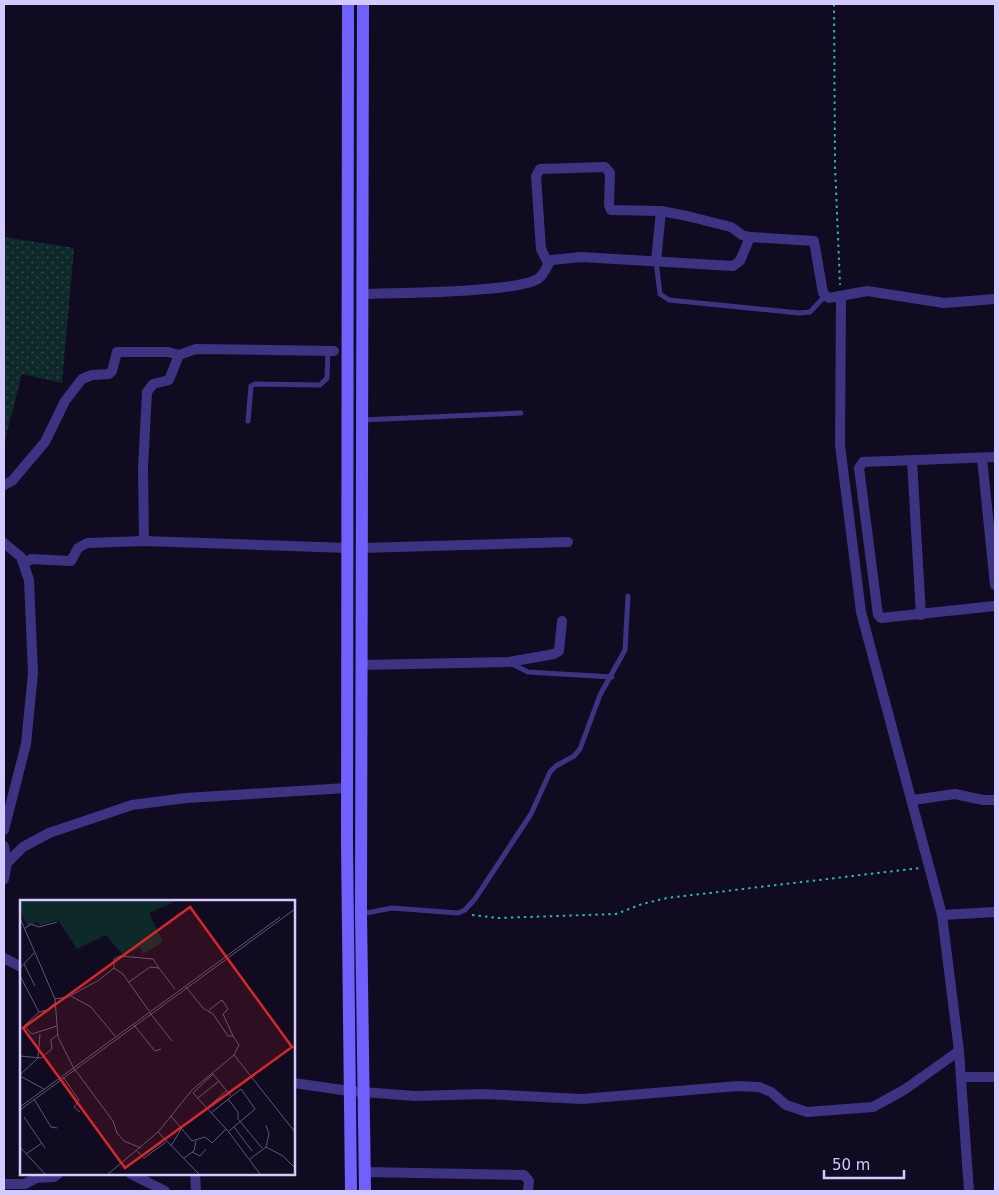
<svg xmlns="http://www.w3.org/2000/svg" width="999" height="1195" viewBox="0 0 999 1195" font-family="'DejaVu Sans',sans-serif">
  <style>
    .grass { fill: url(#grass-dots) }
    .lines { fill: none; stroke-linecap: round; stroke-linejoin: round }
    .path { stroke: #26b5b7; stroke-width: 2; stroke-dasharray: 2.5 4; stroke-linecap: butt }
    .lane { stroke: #3c3382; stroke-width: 5 }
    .street { stroke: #3c3382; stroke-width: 10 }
    .secondary { stroke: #7061ff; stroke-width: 12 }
    .inset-road { fill: none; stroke: #5e5779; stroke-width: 1 }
    .view { fill: #d62828; fill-opacity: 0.15; stroke: #d62828; stroke-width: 2.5 }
    .inset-edge { fill: none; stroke: #d4caff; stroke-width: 2.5 }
  </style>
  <defs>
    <pattern id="grass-dots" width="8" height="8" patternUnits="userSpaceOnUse" patternTransform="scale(1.25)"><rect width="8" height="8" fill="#0e292a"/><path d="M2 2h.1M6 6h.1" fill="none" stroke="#30474a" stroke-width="1.8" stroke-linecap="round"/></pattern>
  </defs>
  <rect width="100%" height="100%" fill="#100b20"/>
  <path class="grass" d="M 4,237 L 74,248 L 62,383 L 22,374 L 4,444 Z"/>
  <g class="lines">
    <g class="path">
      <path d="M 834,4 L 835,165 L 840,285"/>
      <path d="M 472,915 L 499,918 L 616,914 L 642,904 L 667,898 L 920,868"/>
    </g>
    <g class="lane">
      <path d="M 656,261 L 660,294 L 669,300 L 799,313 L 810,312 L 825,296"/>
      <path d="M 362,420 L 521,413"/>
      <path d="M 248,421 L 251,386 L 255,384 L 320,385 L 327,378 L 328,351"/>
      <path d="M 510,663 L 528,672 L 612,677"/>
      <path d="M 361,914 L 392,908 L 458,913 L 465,910 L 475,899 L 531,814 L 550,772 L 556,766 L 574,756 L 580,749 L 600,695 L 625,650 L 628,596"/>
    </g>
    <g class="street">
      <path d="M 656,261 L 661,211"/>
      <path d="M 548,263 L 541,249 L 536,176 L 540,169 L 605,167 L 610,173 L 609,205 L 611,210 L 661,211 L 687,216 L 731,227 L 742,235 L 750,237"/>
      <path d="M 362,294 C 392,293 520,293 539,278 C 546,273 546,264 552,260 L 581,257 L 733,266 L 740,261 L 750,237 L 814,241 L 823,293 L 829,298 L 867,291 L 944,303 L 995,299"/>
      <path d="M 841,297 L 840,445 L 861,612 L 942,915 L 959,1051 L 969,1191"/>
      <path d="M 995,457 L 863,462 L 859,468 L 878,615 L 881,618 L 995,606"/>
      <path d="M 982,458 L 995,585"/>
      <path d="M 912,461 L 921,615"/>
      <path d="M 4,485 L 12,481 L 45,442 L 65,401 L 82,379 L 92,375 L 109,374 L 112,371 L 117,352 L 168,352 L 179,355"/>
      <path d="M 144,541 L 143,468 L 147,392 L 153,384 L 169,380 L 179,355 L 196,349 L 334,351"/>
      <path d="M 4,543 L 21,557 L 29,580 L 33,673 L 26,744 L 4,830"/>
      <path d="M 361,548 L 568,542"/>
      <path d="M 25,563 L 31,559 L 71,561 L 78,548 L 87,543 L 144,541 L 347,548"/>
      <path d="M 361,665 L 509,662 L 554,654 L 559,651 L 562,621"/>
      <path d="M 913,800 L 955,794 L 983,800 L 995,800"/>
      <path d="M 4,846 L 7,863 L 4,879"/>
      <path d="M 7,863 L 23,847 L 49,833 L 132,805 L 186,798 L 346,788"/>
      <path d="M 942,915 L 995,912"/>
      <path d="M 4,958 L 21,967"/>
      <path d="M 962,1077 L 995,1077"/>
      <path d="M 294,1083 L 349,1091 L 415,1096 L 483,1094 L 582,1099 L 738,1086 L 759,1087 L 771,1092 L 786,1105 L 807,1112 L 873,1107 L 904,1090 L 959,1051"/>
      <path d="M 365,1172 L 524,1175 L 529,1181 L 528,1191"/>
      <path d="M 131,1174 L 165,1191"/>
      <path d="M 195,1174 L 196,1191"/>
      <path d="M 4,1184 L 25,1184 L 36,1178 L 54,1177 L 58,1174"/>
    </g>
    <g class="secondary">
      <path d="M 348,4 L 347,843 L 351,1191"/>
      <path d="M 363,4 L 361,914 L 365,1191"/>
    </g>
  </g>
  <g transform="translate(20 900)">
    <rect width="275" height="275" fill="#100b20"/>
    <path d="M 0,1 L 156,1 L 129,13 L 143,42 L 123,54 L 120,48 L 103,55 L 86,35 L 57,49 L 38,20 L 21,25 L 17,22 L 8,27 L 0,12 Z" fill="#0e292a"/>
    <path class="inset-road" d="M 0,18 L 35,99 L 38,137 L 53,167 L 93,221 L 97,233 L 104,241 L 121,248M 4,29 L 11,24 L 19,27 L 37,22M 4,64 L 15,86M 0,68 L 14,53M 94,68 L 103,74 L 129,111M 0,76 L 19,112M 109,82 L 130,67 L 139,68 L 155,89M 51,96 L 71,107 L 95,136M 35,99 L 48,97 L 79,80 L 94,68 L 94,59 L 100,56 L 133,59 L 139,68M 36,102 L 27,110 L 19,112 L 4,126 L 12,134 L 37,126M 189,110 L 202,100 L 208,109 L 203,114 L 213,136M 130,113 L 152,141M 114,125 L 135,151 L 141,149M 214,155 L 275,232M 0,156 L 21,158 L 32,149 L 31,140 L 38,134M 0,175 L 18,158 L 20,134M 0,176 L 24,189M 43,177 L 59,200 L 54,207 L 60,212M 211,196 L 193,174 L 173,193 L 208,231 L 240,274M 178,198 L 199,181M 14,199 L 31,227 L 37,228M 208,199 L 218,212 L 218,219 L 242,248M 0,207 L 260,17M 187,208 L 206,191M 0,210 L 275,9M 191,213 L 221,189 L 235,209 L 209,231M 151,216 L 172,241 L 185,237 L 192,243 L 206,229M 4,217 L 25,248M 214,227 L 232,251M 138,232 L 179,274M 151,246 L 161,229M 0,247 L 25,274M 246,247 L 249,234 L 246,225M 117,251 L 124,258 L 146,242M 172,252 L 180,256 L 186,249M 6,254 L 22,243M 164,258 L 174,251 L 176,241M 230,259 L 246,247 L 263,256 L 275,268M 88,274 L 138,232 L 172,190 L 214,155 L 219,145 L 213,136 L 208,136 L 193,114 L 183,108 L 166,87"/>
    <path class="view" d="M 170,7 L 272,147 L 105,268 L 3,128 Z"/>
    <rect width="275" height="275" class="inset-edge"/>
  </g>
  <rect width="999" height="1195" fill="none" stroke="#d4caff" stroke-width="10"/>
  <path d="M824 1170v8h80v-8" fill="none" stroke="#d4caff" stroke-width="2.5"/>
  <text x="832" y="1170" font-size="15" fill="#d4caff" stroke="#100b20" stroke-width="4" paint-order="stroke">50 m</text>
</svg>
